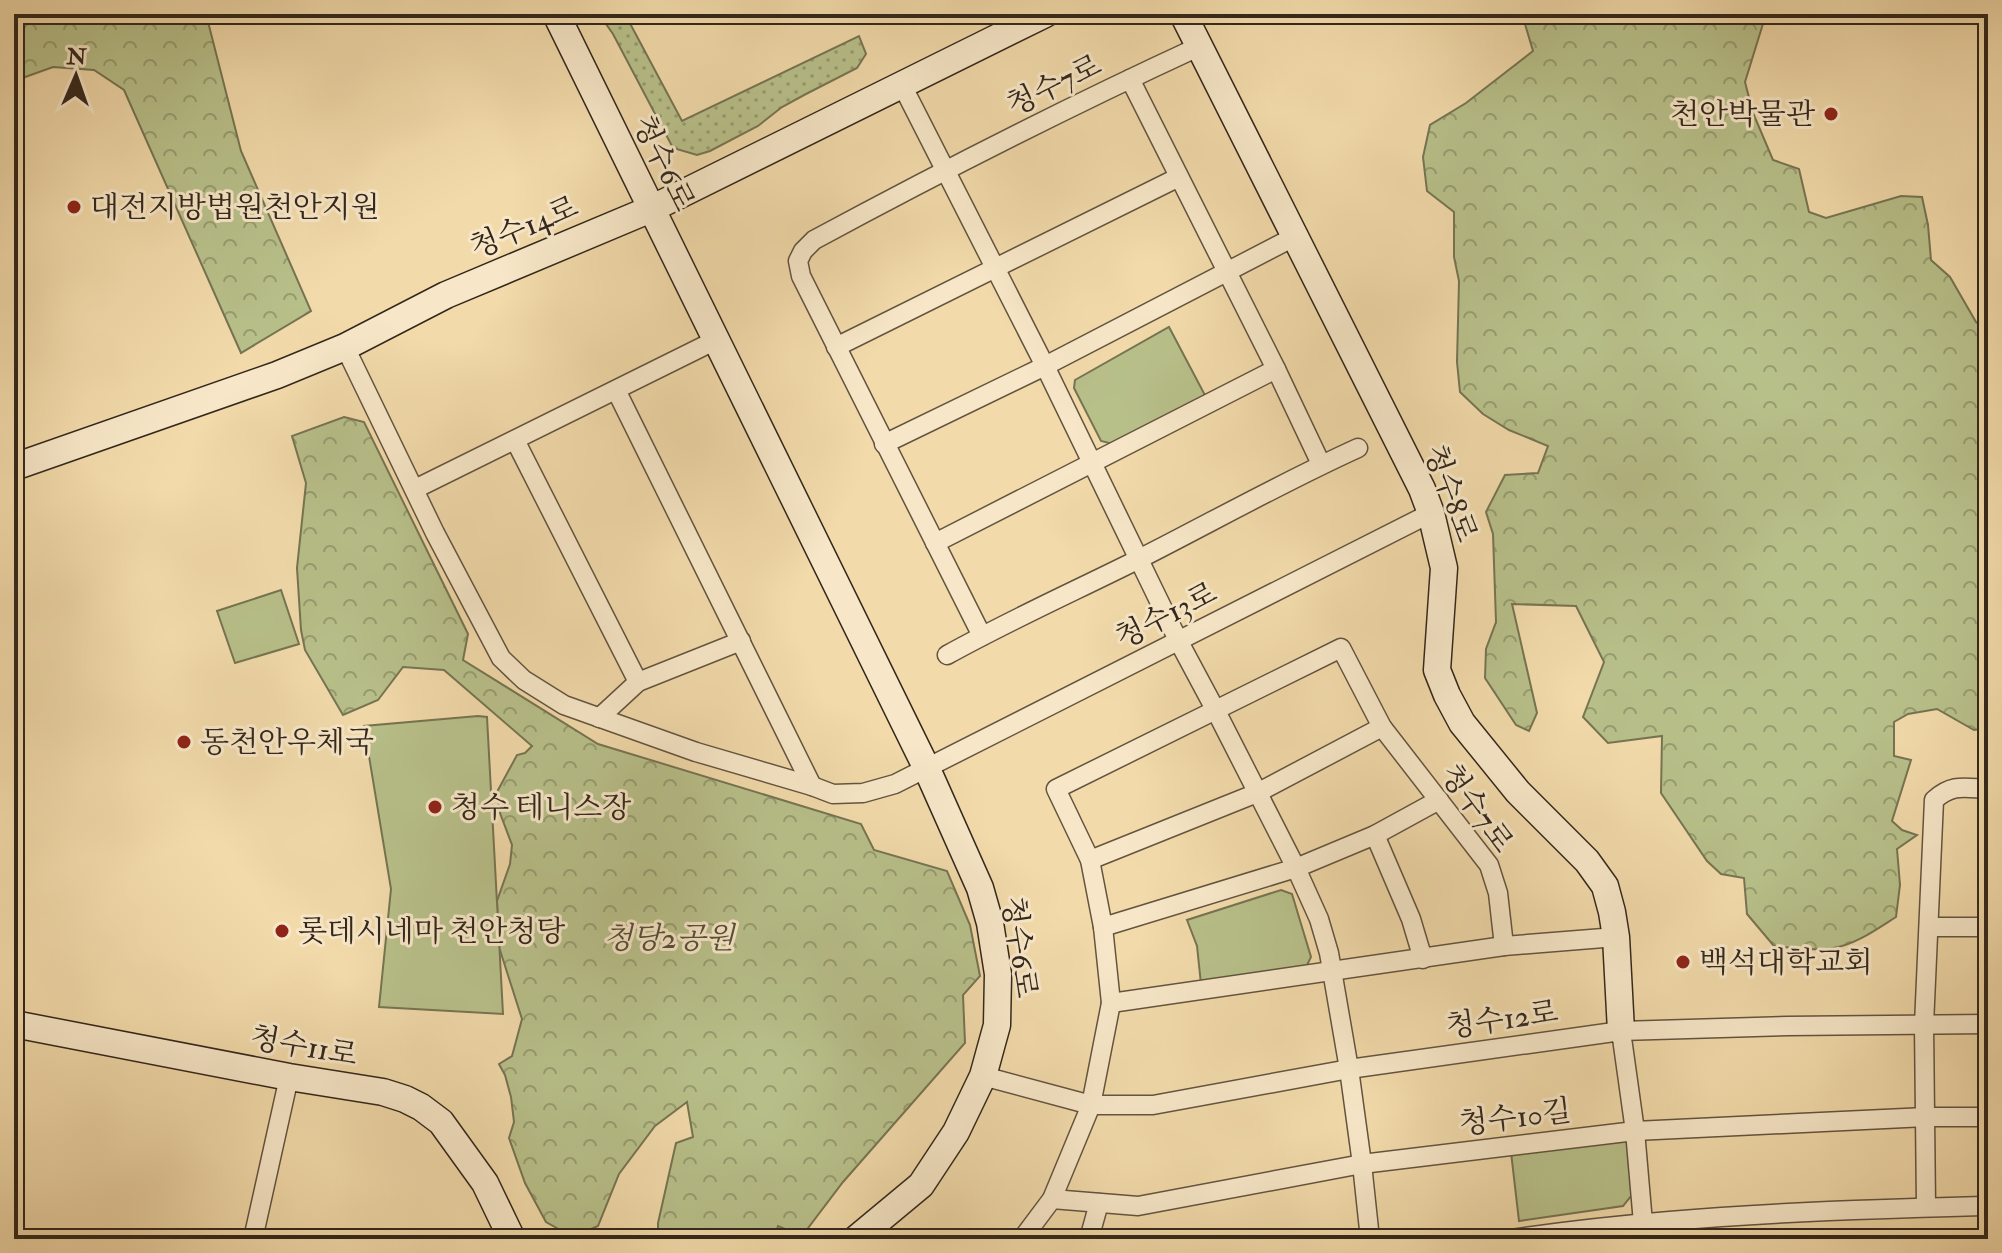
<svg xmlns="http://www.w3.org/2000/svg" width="2002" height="1253" viewBox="0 0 2002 1253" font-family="'IM FELL Double Pica','Noto Serif KR',serif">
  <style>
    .grass { fill: url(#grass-dots); stroke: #767453; stroke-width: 2 }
    .forest { fill: url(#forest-crowns); stroke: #767453; stroke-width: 2 }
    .park { fill: #b8c08a; stroke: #767453; stroke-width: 2 }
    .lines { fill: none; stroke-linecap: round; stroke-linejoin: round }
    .street-casing { stroke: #635440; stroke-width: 21 }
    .secondary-casing { stroke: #33271c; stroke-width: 29 }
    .street { stroke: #f7e7c8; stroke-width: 18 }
    .secondary { stroke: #f7e7c8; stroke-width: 26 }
    .poi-dot { fill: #8f2418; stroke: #f7e7c8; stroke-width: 3 }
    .labels { text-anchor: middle; stroke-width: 6; stroke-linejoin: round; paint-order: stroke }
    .street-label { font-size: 30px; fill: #33271c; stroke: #f7e7c8 }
    .poi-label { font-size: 30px; fill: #33271c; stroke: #f7e7c8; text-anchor: start }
    .park-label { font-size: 30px; font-style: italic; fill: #544d38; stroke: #f7e7c8 }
  </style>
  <defs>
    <pattern id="grass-dots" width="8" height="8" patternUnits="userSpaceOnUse" patternTransform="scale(2)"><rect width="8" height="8" fill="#b8c08a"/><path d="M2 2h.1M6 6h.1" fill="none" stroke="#969c70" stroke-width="1.8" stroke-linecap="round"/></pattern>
    <pattern id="forest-crowns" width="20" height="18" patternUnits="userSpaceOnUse" patternTransform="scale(2)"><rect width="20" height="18" fill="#b8c08a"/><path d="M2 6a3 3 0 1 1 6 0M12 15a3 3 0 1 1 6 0" fill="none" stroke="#969c70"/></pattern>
  </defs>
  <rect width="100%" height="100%" fill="#f2daaa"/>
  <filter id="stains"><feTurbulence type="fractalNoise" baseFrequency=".0025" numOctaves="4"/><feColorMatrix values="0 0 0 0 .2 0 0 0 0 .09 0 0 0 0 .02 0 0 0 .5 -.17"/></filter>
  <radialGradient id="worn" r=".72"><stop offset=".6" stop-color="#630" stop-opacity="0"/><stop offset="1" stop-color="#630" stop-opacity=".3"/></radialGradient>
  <path class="grass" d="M 599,14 L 625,14 L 682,121 L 859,36 L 866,54 L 857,68 L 806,94 L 782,107 L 758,126 L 710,151 L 697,155 L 673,148 L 613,34 Z"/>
  <g class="forest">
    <path d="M 14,14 L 206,14 L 241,151 L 311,311 L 241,353 L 124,90 L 94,70 L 53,67 L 14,81 Z"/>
    <path d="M 1522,14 L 1766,14 L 1745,82 L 1753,113 L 1773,160 L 1799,169 L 1809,212 L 1826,218 L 1901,196 L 1922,197 L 1928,225 L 1931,260 L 1950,277 L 1976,322 L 1988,330 L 1988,728 L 1974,730 L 1937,709 L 1908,714 L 1894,722 L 1894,756 L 1911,760 L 1892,821 L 1902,830 L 1917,835 L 1897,849 L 1900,885 L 1896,917 C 1877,929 1855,945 1833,948 C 1814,951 1793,948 1774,946 L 1747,914 L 1744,878 L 1721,874 L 1707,861 L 1661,793 L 1662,736 L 1608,743 L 1583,717 L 1604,662 L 1576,606 L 1512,604 L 1537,713 L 1529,731 L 1516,725 L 1485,678 L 1486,649 L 1496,622 L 1493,534 L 1486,512 L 1505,475 L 1538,473 L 1548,446 L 1509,430 L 1483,414 L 1460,392 L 1457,362 L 1459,281 L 1454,257 L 1454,212 L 1427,191 L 1423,157 L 1430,125 L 1466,103 L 1533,51 Z"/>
    <path d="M 344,417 L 364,422 L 468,634 L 463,660 L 598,744 L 861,824 L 874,850 L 947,871 L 970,925 L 980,976 L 963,995 L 965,1043 L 843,1182 L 802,1236 L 778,1226 L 774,1239 L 658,1239 L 658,1223 L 676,1143 L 693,1137 L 687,1102 L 655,1126 L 619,1174 L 598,1226 L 573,1237 L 546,1222 L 525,1183 L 509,1138 L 514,1122 L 511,1097 L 505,1075 L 499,1064 L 512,1056 L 522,1019 L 499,947 L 497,901 L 510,864 L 512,845 L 500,813 L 497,792 L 517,755 L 525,753 L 532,746 L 444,670 L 403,667 L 378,700 L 343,715 L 305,650 L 301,630 L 297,568 L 306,483 L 292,436 Z"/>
  </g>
  <g class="park">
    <path d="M 1169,327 L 1207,399 L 1113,444 L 1101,441 L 1074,388 L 1075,380 Z"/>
    <path d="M 281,590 L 299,644 L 235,663 L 217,611 Z"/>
    <path d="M 478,716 L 487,717 L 503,1014 L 379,1007 L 391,889 L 364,726 Z"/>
    <path d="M 1281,890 L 1292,894 L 1311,957 L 1306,967 L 1201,984 L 1197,946 L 1187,920 Z"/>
    <path d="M 1623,1137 L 1630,1142 L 1634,1187 L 1631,1196 L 1623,1206 L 1519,1221 L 1511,1152 Z"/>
  </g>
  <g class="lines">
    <g class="street-casing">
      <g id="street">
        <path d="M 1130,79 L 1276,369 L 1321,464"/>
        <path d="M 902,85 L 1045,366 L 1178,640 L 1216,711 L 1296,868 L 1319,919 L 1329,953 L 1349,1069 L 1362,1164 L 1370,1239"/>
        <path d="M 345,347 L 435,533 L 501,658 L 524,680 L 564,705 L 696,752 L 812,786 L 833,794 L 863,793 L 895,784 L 1431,513"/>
        <path d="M 836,347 L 1179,177"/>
        <path d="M 616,390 L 812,786"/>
        <path d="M 515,440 L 638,682"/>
        <path d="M 884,444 L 1045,366 L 1294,237"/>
        <path d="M 415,489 L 716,340"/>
        <path d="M 935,543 L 1276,369"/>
        <path d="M 982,636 L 801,276 L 798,261 L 803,251 L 814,240 C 940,172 1068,107 1198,47"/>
        <path d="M 947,655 C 1010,620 1075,591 1139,559 C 1212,522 1283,482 1358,448"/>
        <path d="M 599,718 L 638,682 L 741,641"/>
        <path d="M 1375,835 L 1411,919 L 1423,959"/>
        <path d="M 1090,860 L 1257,793 L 1382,727"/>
        <path d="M 1103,927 L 1296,868 L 1375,835 L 1439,800"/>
        <path d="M 1929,927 L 1988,927"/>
        <path d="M 1111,1003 L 1504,946 L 1616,937"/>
        <path d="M 1621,1031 L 1635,1131 L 1643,1223"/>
        <path d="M 983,1076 L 1091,1105 L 1153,1105 L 1349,1069 L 1621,1031 L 1788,1026 L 1988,1024"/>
        <path d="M 1052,1199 L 1138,1206 L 1362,1164 L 1635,1131 L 1926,1117 L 1988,1117"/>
        <path d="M 1926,1207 L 1924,1025 L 1934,800 C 1953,783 1965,788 1988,789"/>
        <path d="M 14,1238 L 22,1239"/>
        <path d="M 253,1239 L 289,1077"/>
        <path d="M 1022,1239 L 1052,1199 L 1091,1105 L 1111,1003 L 1103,927 L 1090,860 L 1056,789 L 1341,648 L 1382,727 L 1489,865 L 1498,893 L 1504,946"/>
        <path d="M 1089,1239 L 1099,1203"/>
        <path d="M 1511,1239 C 1617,1223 1722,1216 1829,1211 C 1882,1209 1935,1207 1988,1206"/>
      </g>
    </g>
    <g class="secondary-casing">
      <g id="secondary">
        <path d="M 556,14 L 927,769 L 980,888 L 990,923 L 998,974 L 997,1025 L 983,1076 L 956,1132 L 921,1185 L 856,1239"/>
        <path d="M 1183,14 L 1422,489 L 1431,513 L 1444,568 L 1437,670 L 1447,695 L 1462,723 L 1518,792 L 1587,861 L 1605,886 L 1612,912 L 1616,937 L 1621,1031"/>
        <path d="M 14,467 L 277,375 L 345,347 L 446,295 L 651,209 L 1045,14"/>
        <path d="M 14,1024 L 289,1077 L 383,1092 L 405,1099 L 421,1107 L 441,1122 L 485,1183 L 512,1239"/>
      </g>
    </g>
    <use href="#street" class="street"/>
    <use href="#secondary" class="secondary"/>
  </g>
  <g class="poi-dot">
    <circle cx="1831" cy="114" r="8"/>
    <circle cx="74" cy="207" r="8"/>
    <circle cx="184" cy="742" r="8"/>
    <circle cx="435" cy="807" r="8"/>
    <circle cx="282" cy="931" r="8"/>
    <circle cx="1683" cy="962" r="8"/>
  </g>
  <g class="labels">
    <g class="street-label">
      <text transform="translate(1054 85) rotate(-26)" y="10">청수7로</text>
      <text transform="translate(664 163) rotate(64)" y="10">청수6로</text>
      <text transform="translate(524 227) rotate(-23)" y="10">청수14로</text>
      <text transform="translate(1451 493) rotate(70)" y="10">청수8로</text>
      <text transform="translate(1166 615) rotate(-27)" y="10">청수13로</text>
      <text transform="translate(1477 808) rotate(54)" y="10">청수7로</text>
      <text transform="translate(1020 947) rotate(82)" y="10">청수6로</text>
      <text transform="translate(1502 1019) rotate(-8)" y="10">청수12로</text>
      <text transform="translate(304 1046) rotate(10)" y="10">청수11로</text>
      <text transform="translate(1515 1117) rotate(-7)" y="10">청수10길</text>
    </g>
    <g class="poi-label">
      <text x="1815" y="124" text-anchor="end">천안박물관</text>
      <text x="90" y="217">대전지방법원천안지원</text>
      <text x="200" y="752">동천안우체국</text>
      <text x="451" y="817">청수 테니스장</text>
      <text x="298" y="941">롯데시네마 천안청당</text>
      <text x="1699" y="972">백석대학교회</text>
    </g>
    <g class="park-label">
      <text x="669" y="948">청당2공원</text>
    </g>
  </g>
  <rect width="2002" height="1253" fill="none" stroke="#f2daaa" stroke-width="48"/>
  <rect x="16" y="16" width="1970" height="1221" fill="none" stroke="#33271c" stroke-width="4"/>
  <rect x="24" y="24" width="1954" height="1205" fill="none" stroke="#33271c" stroke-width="2"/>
  <g transform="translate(76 76) rotate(2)" stroke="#f7e7c8" stroke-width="6" paint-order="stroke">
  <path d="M0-6L14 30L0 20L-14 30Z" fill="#33271c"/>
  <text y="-12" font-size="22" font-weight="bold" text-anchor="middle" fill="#33271c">N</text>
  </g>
  <rect width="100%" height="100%" filter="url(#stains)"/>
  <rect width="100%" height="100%" fill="url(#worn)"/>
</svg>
